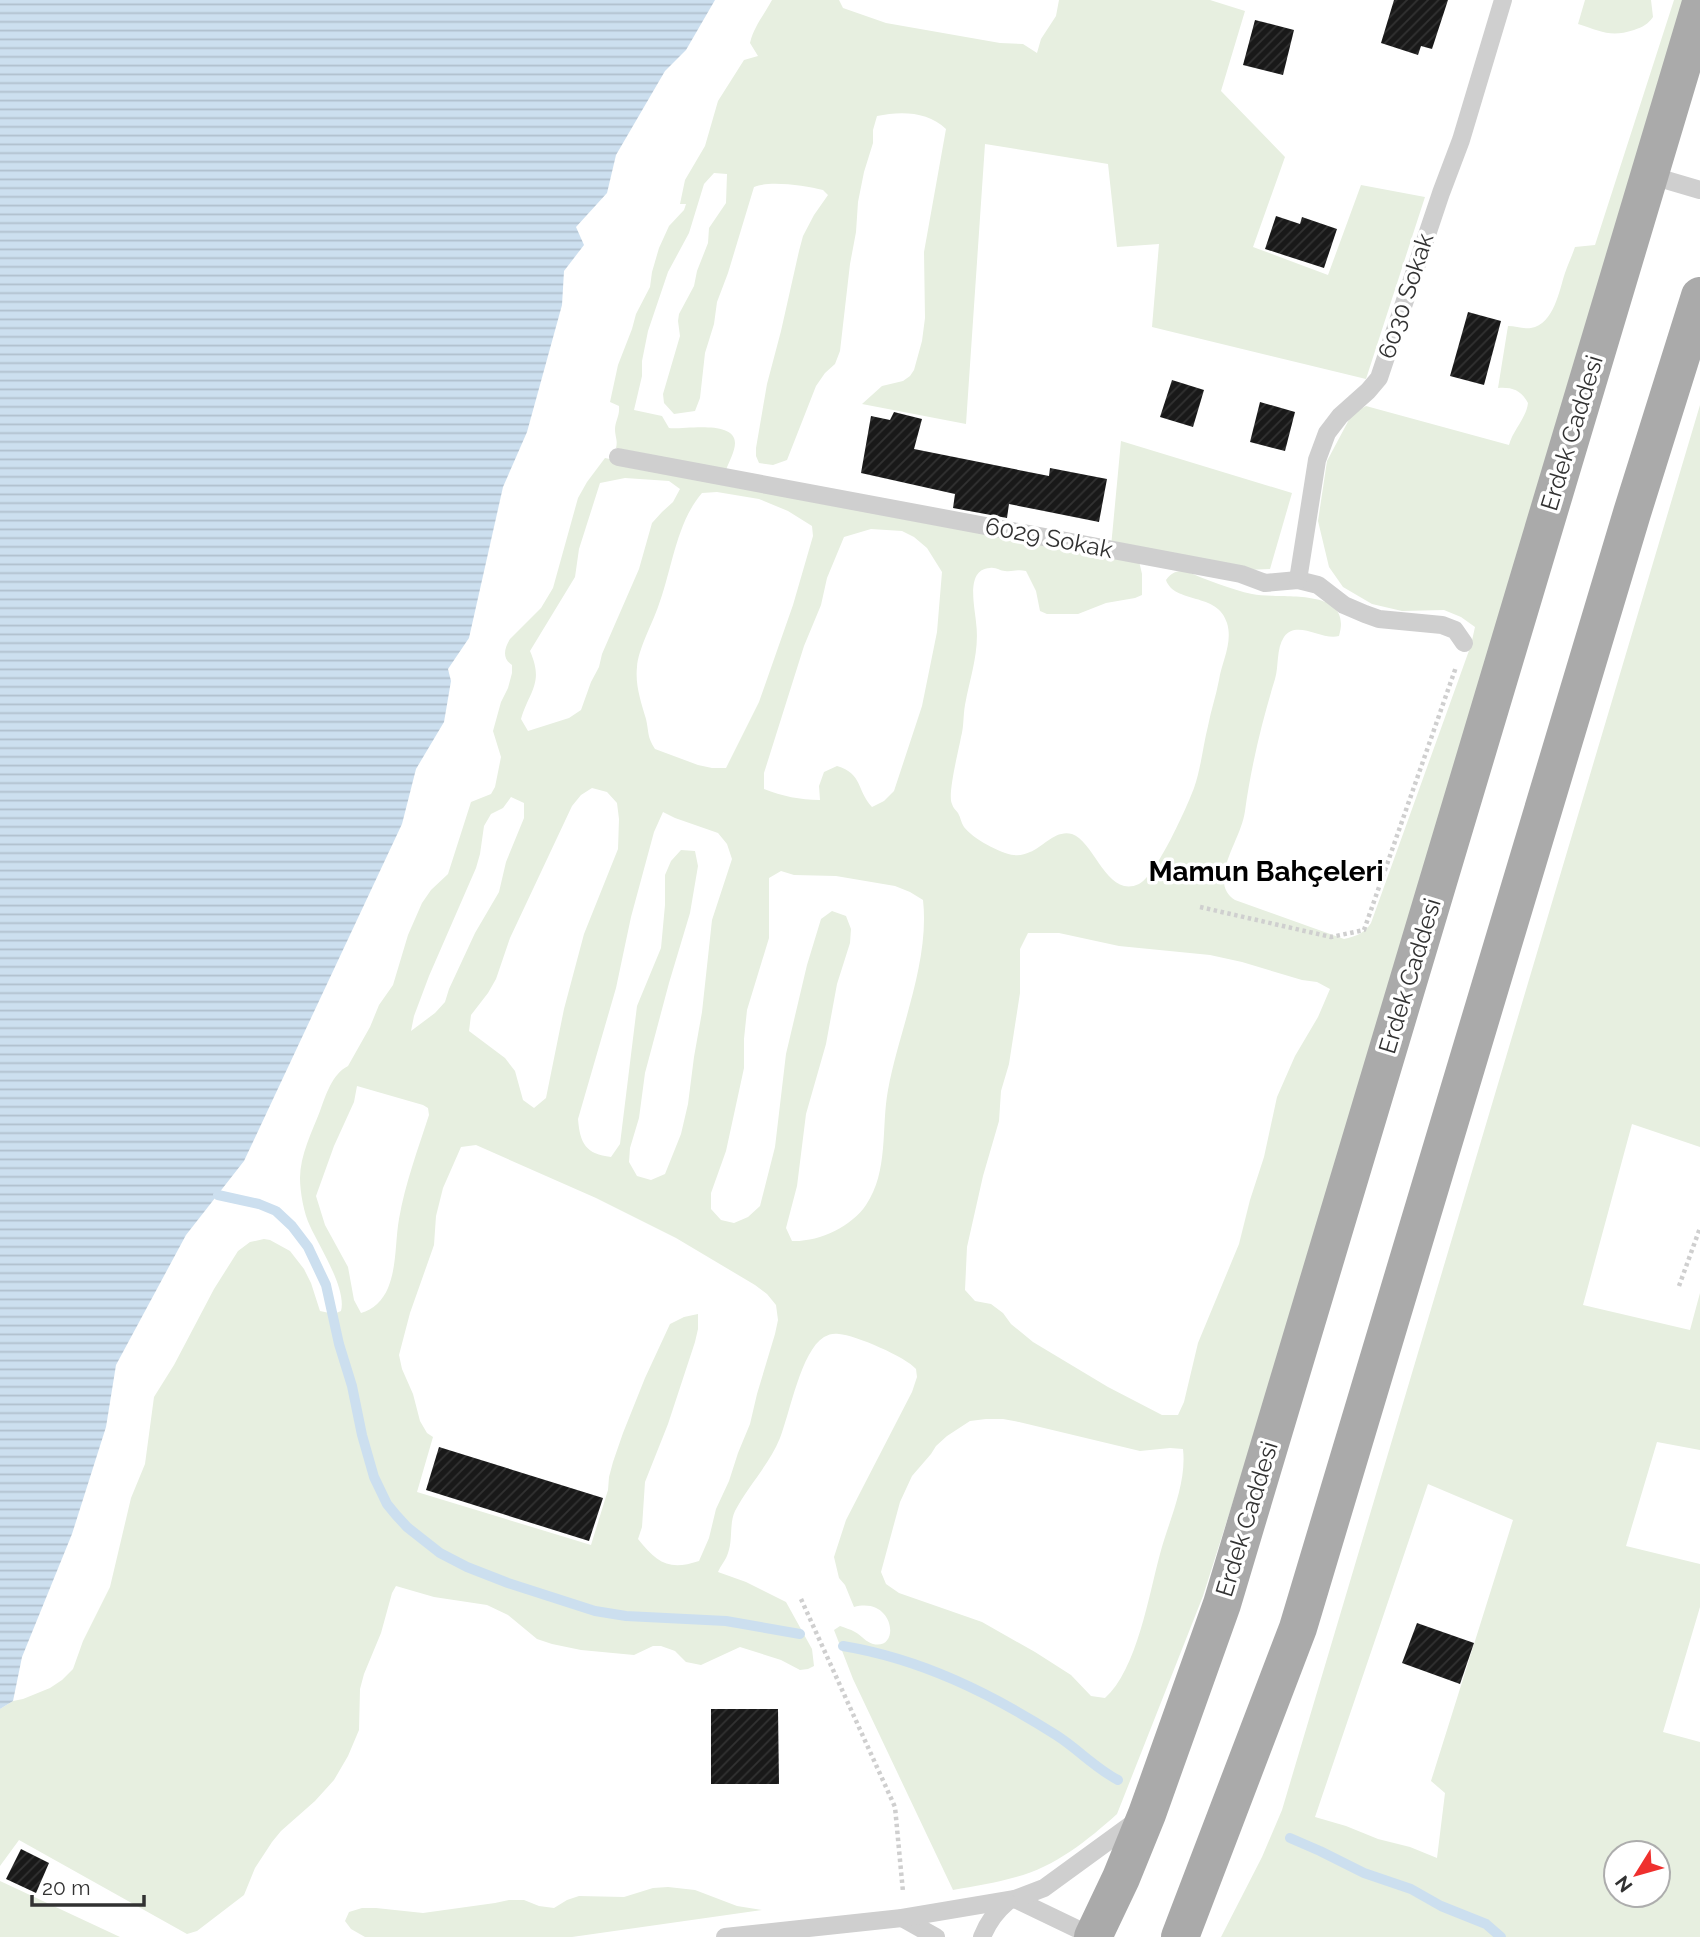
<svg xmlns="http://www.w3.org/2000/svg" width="1700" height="1937" viewBox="0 0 1700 1937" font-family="Raleway,sans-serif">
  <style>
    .grass { fill: #e7efe0; fill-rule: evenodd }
    .water { fill: url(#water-rules) }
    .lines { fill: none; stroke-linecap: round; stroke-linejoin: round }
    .stream { stroke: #ccdfef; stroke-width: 10 }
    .building { fill: url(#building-hatch) }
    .path { stroke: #cfcfcf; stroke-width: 4.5; stroke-dasharray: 3.5 3.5; stroke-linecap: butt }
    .lane { stroke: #cfcfcf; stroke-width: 18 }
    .primary { stroke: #aaa; stroke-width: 38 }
    .labels { text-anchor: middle; stroke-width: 7; stroke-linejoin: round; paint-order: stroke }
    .street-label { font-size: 24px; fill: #323232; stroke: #fff }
    .quarter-label { font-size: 28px; font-weight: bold; fill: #000; stroke: #fff }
  </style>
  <defs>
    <pattern id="water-rules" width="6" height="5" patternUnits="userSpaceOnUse" patternTransform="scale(1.75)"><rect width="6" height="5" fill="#ccdfef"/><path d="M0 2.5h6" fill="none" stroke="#b0c0cd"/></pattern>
    <pattern id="building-hatch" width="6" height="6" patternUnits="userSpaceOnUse" patternTransform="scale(1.75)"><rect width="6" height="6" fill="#191919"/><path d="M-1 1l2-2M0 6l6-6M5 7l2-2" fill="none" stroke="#323232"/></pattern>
  </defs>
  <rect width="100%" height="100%" fill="#fff"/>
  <g class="grass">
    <path d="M 772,0 L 839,0 L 843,8 L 886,23 L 1000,43 L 1023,44 L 1037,53 L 1041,39 L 1056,16 L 1059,0 L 1210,0 L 1245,11 L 1221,91 L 1285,157 L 1253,247 L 1328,275 L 1361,185 L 1425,197 L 1366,379 L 1152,327 L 1159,244 L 1117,247 L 1108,164 L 985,144 L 966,424 L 862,404 L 882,386 L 903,381 L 910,376 L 914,370 L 922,341 L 925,318 L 924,252 L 946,129 C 928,111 900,111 877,116 L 873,130 L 873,143 L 864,172 L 858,202 L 856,232 L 850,264 L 840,351 L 835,364 L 825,373 L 816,386 L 787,460 L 773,465 L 759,463 L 756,456 L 756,448 L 767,384 L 781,331 L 799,251 L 803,236 L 814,215 L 828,195 L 823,190 C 806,186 770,180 754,187 L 728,273 L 717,302 L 714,324 L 705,353 L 700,398 L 695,411 L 674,414 L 664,403 L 663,394 L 680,336 L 678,321 L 679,314 L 694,286 L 697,271 L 708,243 L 709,228 L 726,203 L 727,174 L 714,173 L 704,184 L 689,233 L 668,272 L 648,331 L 642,361 L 642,376 L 634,410 L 662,416 L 669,428 C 681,430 735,419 735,443 C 735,451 729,462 726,470 L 616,448 C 618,440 615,437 615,429 C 615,422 620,415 619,406 L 610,402 L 618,365 L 632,329 L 636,314 L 650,287 L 652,272 L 659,248 L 669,226 L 684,210 L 686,204 L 680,204 L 685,180 L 705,146 L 718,101 L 744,60 L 758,56 L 750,43 C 754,26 764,15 772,0 Z"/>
    <path d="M 1585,0 L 1651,0 L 1653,17 C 1648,24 1643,27 1634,30 C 1610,38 1601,31 1578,24 Z"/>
    <path d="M 1674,0 L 1693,0 L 1367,1080 L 1203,1596 L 1117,1814 C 1088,1840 1055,1867 1016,1877 C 996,1883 974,1886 953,1890 L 853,1679 L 834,1630 L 840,1626 C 845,1628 850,1629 855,1632 C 862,1636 866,1642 873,1644 C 901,1651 895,1596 854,1607 L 845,1585 L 839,1578 L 834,1557 L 846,1520 L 912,1392 L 917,1377 L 916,1369 C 906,1357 855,1335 839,1334 C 834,1333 829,1334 824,1337 C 801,1351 790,1413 780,1438 C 769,1465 748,1486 735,1511 C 729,1524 733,1540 728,1553 C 726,1560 721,1565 718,1572 L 746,1582 L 786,1602 L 812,1649 L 814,1666 L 808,1669 L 800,1670 L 781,1660 L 740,1647 L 701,1665 L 686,1662 L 675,1651 L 661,1646 L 653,1646 L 634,1655 L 581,1650 L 552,1644 L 537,1639 L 508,1615 L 487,1605 L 434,1597 L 396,1586 L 392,1593 L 381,1633 L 364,1674 L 360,1689 L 359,1730 L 348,1756 L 334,1780 L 315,1801 L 281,1831 L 272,1842 L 255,1868 L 244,1895 L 197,1931 L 187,1934 L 19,1840 L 0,1866 L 0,1709 L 13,1701 L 23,1699 L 50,1688 L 62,1680 L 73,1669 L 83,1641 L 110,1587 L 131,1498 L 145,1464 L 154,1397 L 174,1365 L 214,1289 L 238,1251 L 250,1242 L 264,1239 L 270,1240 L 290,1251 L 304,1269 L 311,1283 L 320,1311 L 334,1314 L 341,1311 C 347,1289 319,1246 310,1226 C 304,1214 300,1192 300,1178 C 300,1155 312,1132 320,1111 C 326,1095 332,1074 348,1066 L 370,1027 L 379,1005 L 393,985 L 408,935 L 422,903 L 431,890 L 448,874 L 471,802 L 491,794 L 495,787 L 501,757 L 493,731 L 501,702 L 508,688 L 512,673 L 512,665 C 502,658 504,649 510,639 L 541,608 L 553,588 L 578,498 L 587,482 L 605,458 L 1139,561 L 1142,574 L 1142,595 L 1135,598 L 1106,603 L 1078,614 L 1047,614 L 1040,611 L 1036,591 L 1026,571 C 1017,569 1013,572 1005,571 C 1000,571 996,567 990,568 C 965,569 975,607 976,622 C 980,651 970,677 965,705 C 963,716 964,727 961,737 C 959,749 947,795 952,804 C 953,808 956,810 958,813 C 961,818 961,823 964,827 C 972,838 1001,854 1014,855 C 1020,856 1025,854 1030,852 C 1043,847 1056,829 1072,834 C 1095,842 1107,899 1139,884 C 1156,876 1187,807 1194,788 C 1201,768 1203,746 1208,726 C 1211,710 1216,696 1219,680 C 1222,661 1233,643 1227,623 C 1218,592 1174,604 1166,580 C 1172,572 1176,571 1185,571 C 1205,579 1232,590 1252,594 C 1279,600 1354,585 1339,636 C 1322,641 1297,619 1284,637 C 1276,649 1279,666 1275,679 C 1262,721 1251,767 1245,811 C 1242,833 1226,854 1224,877 C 1223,887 1227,895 1235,900 L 1344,939 C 1356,936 1364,934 1371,923 L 1471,645 L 1475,627 L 1461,617 L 1444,610 L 1402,611 L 1372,604 L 1343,587 L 1329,567 L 1318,521 L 1327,461 L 1352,414 L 1366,406 L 1509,445 C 1513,430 1526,419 1528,403 C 1521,390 1512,387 1498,388 L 1508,326 C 1516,326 1523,329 1531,328 C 1554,324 1559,291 1565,273 C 1568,264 1572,256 1575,247 L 1595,245 ZM 625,478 L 669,481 L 680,489 L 673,502 L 662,512 L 652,523 L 639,569 L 602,654 L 599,667 L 591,682 L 581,710 L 569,718 L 528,731 L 521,719 C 530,690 544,683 530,651 L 575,577 L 579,549 L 600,483 ZM 717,492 L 759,499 L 788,511 L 812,526 L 813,536 L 793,605 L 759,702 L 726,768 L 712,768 L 698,765 L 655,749 C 647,737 649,732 646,719 C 641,702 635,685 637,667 C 638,650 652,624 658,607 C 672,570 676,523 702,493 ZM 871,529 L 902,531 L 914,537 L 927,548 L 942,572 L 937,632 L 922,706 L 894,791 L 884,801 L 872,807 C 856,789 863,774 837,766 L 824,772 L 819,786 L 820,800 C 800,800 782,796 764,789 L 764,773 L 804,646 L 821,605 L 827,578 L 844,537 ZM 592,788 L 607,792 L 617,803 L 619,819 L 618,849 L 584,934 L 564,1009 L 546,1098 L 534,1108 L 523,1100 L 515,1071 L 505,1058 L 469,1031 L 471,1015 L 488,993 L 496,979 L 510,938 L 572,806 L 581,795 ZM 511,797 L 524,803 L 524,818 L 506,862 L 499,892 L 475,933 L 449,989 L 445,1002 L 435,1013 L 411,1031 L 414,1016 L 429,976 L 476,868 L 480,854 L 484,826 L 491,814 L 503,808 ZM 663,812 L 675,818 L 718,833 L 727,844 L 732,859 L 712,920 L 702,1012 L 694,1057 L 688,1104 L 681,1134 L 665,1174 L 651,1180 L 637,1176 L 629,1162 L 630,1148 L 639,1118 L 645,1073 L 669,983 L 690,913 L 698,866 L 695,851 L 681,850 L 671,861 L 665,875 L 665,905 L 661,948 L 637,1006 L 620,1144 L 611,1157 C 586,1154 580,1144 578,1119 L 616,988 L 631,917 L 654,832 ZM 781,871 L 794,875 L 836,876 L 895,886 L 910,892 L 923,900 C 930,962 899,1030 888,1090 C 881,1127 889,1171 866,1205 C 851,1227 819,1242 792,1241 L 786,1228 L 797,1186 L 806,1114 L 826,1044 L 837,984 L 850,943 L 851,929 L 846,916 L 832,911 L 821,919 L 807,965 L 786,1054 L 775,1147 L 760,1206 L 748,1217 L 734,1223 L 721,1220 L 711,1209 L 711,1193 L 726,1151 L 744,1068 L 744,1039 L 747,1010 L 769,938 L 769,878 ZM 1028,933 L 1059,933 L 1119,946 L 1210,955 L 1242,962 L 1302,980 L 1317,982 L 1330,989 L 1318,1017 L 1295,1056 L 1277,1097 L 1264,1157 L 1250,1200 L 1239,1244 L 1198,1343 L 1184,1402 L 1178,1415 L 1162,1415 L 1108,1387 L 1033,1342 L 1011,1324 L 1003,1313 L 991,1304 L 975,1301 L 965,1290 L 967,1247 L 983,1176 L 999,1121 L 1001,1091 L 1009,1064 L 1020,993 L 1020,949 ZM 357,1086 L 423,1105 L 428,1108 L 429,1115 C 418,1149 405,1184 399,1219 C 395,1242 397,1266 388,1288 C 383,1300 373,1310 361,1313 L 354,1300 L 348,1267 L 325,1225 L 316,1196 L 334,1146 L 354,1102 ZM 476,1145 L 596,1198 L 676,1238 L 755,1285 L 767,1294 L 776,1305 L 778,1320 L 775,1334 L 757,1394 L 750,1424 L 738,1453 L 729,1481 L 716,1509 L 709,1538 L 699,1561 C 669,1571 657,1563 638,1539 L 642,1527 L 645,1482 L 668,1424 L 695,1342 L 698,1329 L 698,1314 L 684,1317 L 670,1324 L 645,1378 L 623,1433 L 613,1462 L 609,1477 L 608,1490 L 591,1545 L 417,1492 L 433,1437 L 427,1433 L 420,1421 L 413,1394 L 402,1369 L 399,1355 L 410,1313 L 434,1245 L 436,1216 L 443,1188 L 461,1147 ZM 986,1419 L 1003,1419 L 1019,1422 L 1140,1451 L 1170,1448 L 1183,1449 C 1187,1484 1169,1520 1160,1554 C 1149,1594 1137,1670 1105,1698 L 1091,1696 L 1071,1675 L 1035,1652 L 982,1622 L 899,1593 L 886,1584 L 881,1572 L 900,1502 L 912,1476 L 931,1454 L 936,1446 L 947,1436 L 970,1421 Z"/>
    <path d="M 1700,405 L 1700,1147 L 1632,1124 L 1583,1305 L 1690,1330 L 1700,1293 L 1700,1450 L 1657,1442 L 1626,1546 L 1700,1564 L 1700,1607 L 1663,1732 L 1700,1742 L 1700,1937 L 1221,1937 L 1262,1857 L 1282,1810 ZM 1428,1484 L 1513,1520 L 1431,1781 L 1445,1793 L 1437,1858 L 1410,1847 L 1378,1839 L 1346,1826 L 1315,1817 ZM 1616,1853 L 1658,1853 L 1658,1895 L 1616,1895 Z"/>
    <path d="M 1121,441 L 1292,493 L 1270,569 L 1246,570 L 1111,547 Z"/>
    <path d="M 0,1881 L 120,1937 L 0,1937 Z"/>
    <path d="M 668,1887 L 695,1890 L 737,1906 L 762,1910 L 572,1937 L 365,1937 L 351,1929 L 345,1921 L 349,1912 L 362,1908 L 376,1908 L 423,1913 L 495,1903 L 509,1900 L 524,1900 L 539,1906 L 554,1908 L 567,1900 L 579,1896 L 624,1897 L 653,1888 Z"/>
  </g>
  <path class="water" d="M 0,0 L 715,0 L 686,50 L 665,71 L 616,155 L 607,193 L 576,227 L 584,245 L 564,271 L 562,305 L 527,432 L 503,487 L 469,638 L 448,669 L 451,681 L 444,722 L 416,769 L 402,824 L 244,1161 L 186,1235 L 116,1365 L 106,1427 L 72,1534 L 22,1657 L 13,1701 L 0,1709 Z"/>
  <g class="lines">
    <g class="stream">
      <path d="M 218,1195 L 259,1204 L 276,1211 L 292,1226 L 308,1247 L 326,1285 L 339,1344 L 352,1386 L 362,1435 L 374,1477 L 387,1504 L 396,1515 L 407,1527 L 440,1553 L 467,1567 L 508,1583 L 595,1611 L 626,1616 L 726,1621 L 800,1634"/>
      <path d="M 843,1646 C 921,1659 990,1693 1056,1735 C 1078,1749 1095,1768 1118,1780"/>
      <path d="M 1290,1838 L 1320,1851 L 1364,1873 L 1411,1889 L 1441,1906 L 1486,1924 L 1501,1937"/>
    </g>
  </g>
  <g class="building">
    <path d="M 1394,0 L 1448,0 L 1432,49 L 1421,46 L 1418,55 L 1381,43 Z"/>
    <path d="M 1255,20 L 1294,30 L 1283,75 L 1243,65 Z"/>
    <path d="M 1276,216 L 1300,224 L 1302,217 L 1337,229 L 1324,268 L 1265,249 Z"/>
    <path d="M 1468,312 L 1501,321 L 1484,385 L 1450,376 Z"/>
    <path d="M 1172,380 L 1204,390 L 1193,427 L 1160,417 Z"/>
    <path d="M 1260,402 L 1295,412 L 1285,451 L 1250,442 Z"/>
    <path d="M 894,412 L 922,419 L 914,449 L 1049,476 L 1050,468 L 1107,479 L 1099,522 L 1009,504 L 1007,518 L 953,508 L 955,494 L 861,473 L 871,416 L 890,420 Z"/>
    <path d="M 439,1447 L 603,1498 L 589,1541 L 426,1490 Z"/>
    <path d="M 1417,1623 L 1474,1643 L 1460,1684 L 1402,1663 Z"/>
    <path d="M 711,1709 L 778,1709 L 779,1784 L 711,1784 Z"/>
    <path d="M 21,1849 L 49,1863 L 36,1893 L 6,1879 Z"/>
  </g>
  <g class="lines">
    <g class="path">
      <path d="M 1200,907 L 1331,937 L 1364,930 L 1456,667"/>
      <path d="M 1679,1286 L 1700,1228"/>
      <path d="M 801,1599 L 895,1807 L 903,1892"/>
    </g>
    <g class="lane">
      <path d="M 1649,175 L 1700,190"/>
      <path d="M 618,457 L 1241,574 L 1265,583 L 1298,580 L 1318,585 L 1344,605 L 1365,614 L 1379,619 L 1442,625 L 1455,630 L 1464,643"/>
      <path d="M 1298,580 L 1317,460 L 1327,433 L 1340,416 L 1368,391 L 1379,378 L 1441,193 L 1461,140 L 1503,0"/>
      <path d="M 1015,1899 L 1094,1937"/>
      <path d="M 902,1918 L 936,1937"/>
      <path d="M 725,1937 L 902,1918 L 1015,1899 L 1044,1888 L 1136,1821"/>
      <path d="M 982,1937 C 988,1922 995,1912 1007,1902"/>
    </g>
    <g class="primary">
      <path d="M 1093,1937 L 1121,1878 L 1147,1814 L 1222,1604 L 1700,6"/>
      <path d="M 1180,1937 L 1298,1628 L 1632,513 L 1700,296"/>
    </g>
  </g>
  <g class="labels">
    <g class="street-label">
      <text transform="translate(1406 296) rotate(-72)" y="8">6030 Sokak</text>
      <text transform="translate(1572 433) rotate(-73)" y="8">Erdek Caddesi</text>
      <text transform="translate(1049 538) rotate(11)" y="8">6029 Sokak</text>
      <text transform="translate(1410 976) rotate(-73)" y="8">Erdek Caddesi</text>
      <text transform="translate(1247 1519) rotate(-73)" y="8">Erdek Caddesi</text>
    </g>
    <g class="quarter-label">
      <text x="1266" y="881">Mamun Bahçeleri</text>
    </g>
  </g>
  <g transform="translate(1637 1874) rotate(233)"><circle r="33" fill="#ffffff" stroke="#adadad" stroke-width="2"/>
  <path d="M0-5L12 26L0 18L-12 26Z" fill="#ef302e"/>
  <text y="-10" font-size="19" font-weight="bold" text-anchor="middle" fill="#323232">N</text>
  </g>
  <path d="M32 1895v10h112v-10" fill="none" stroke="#323232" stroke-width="3.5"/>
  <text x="42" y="1895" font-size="21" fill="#323232" stroke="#ffffff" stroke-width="5" paint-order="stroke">20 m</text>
</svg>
